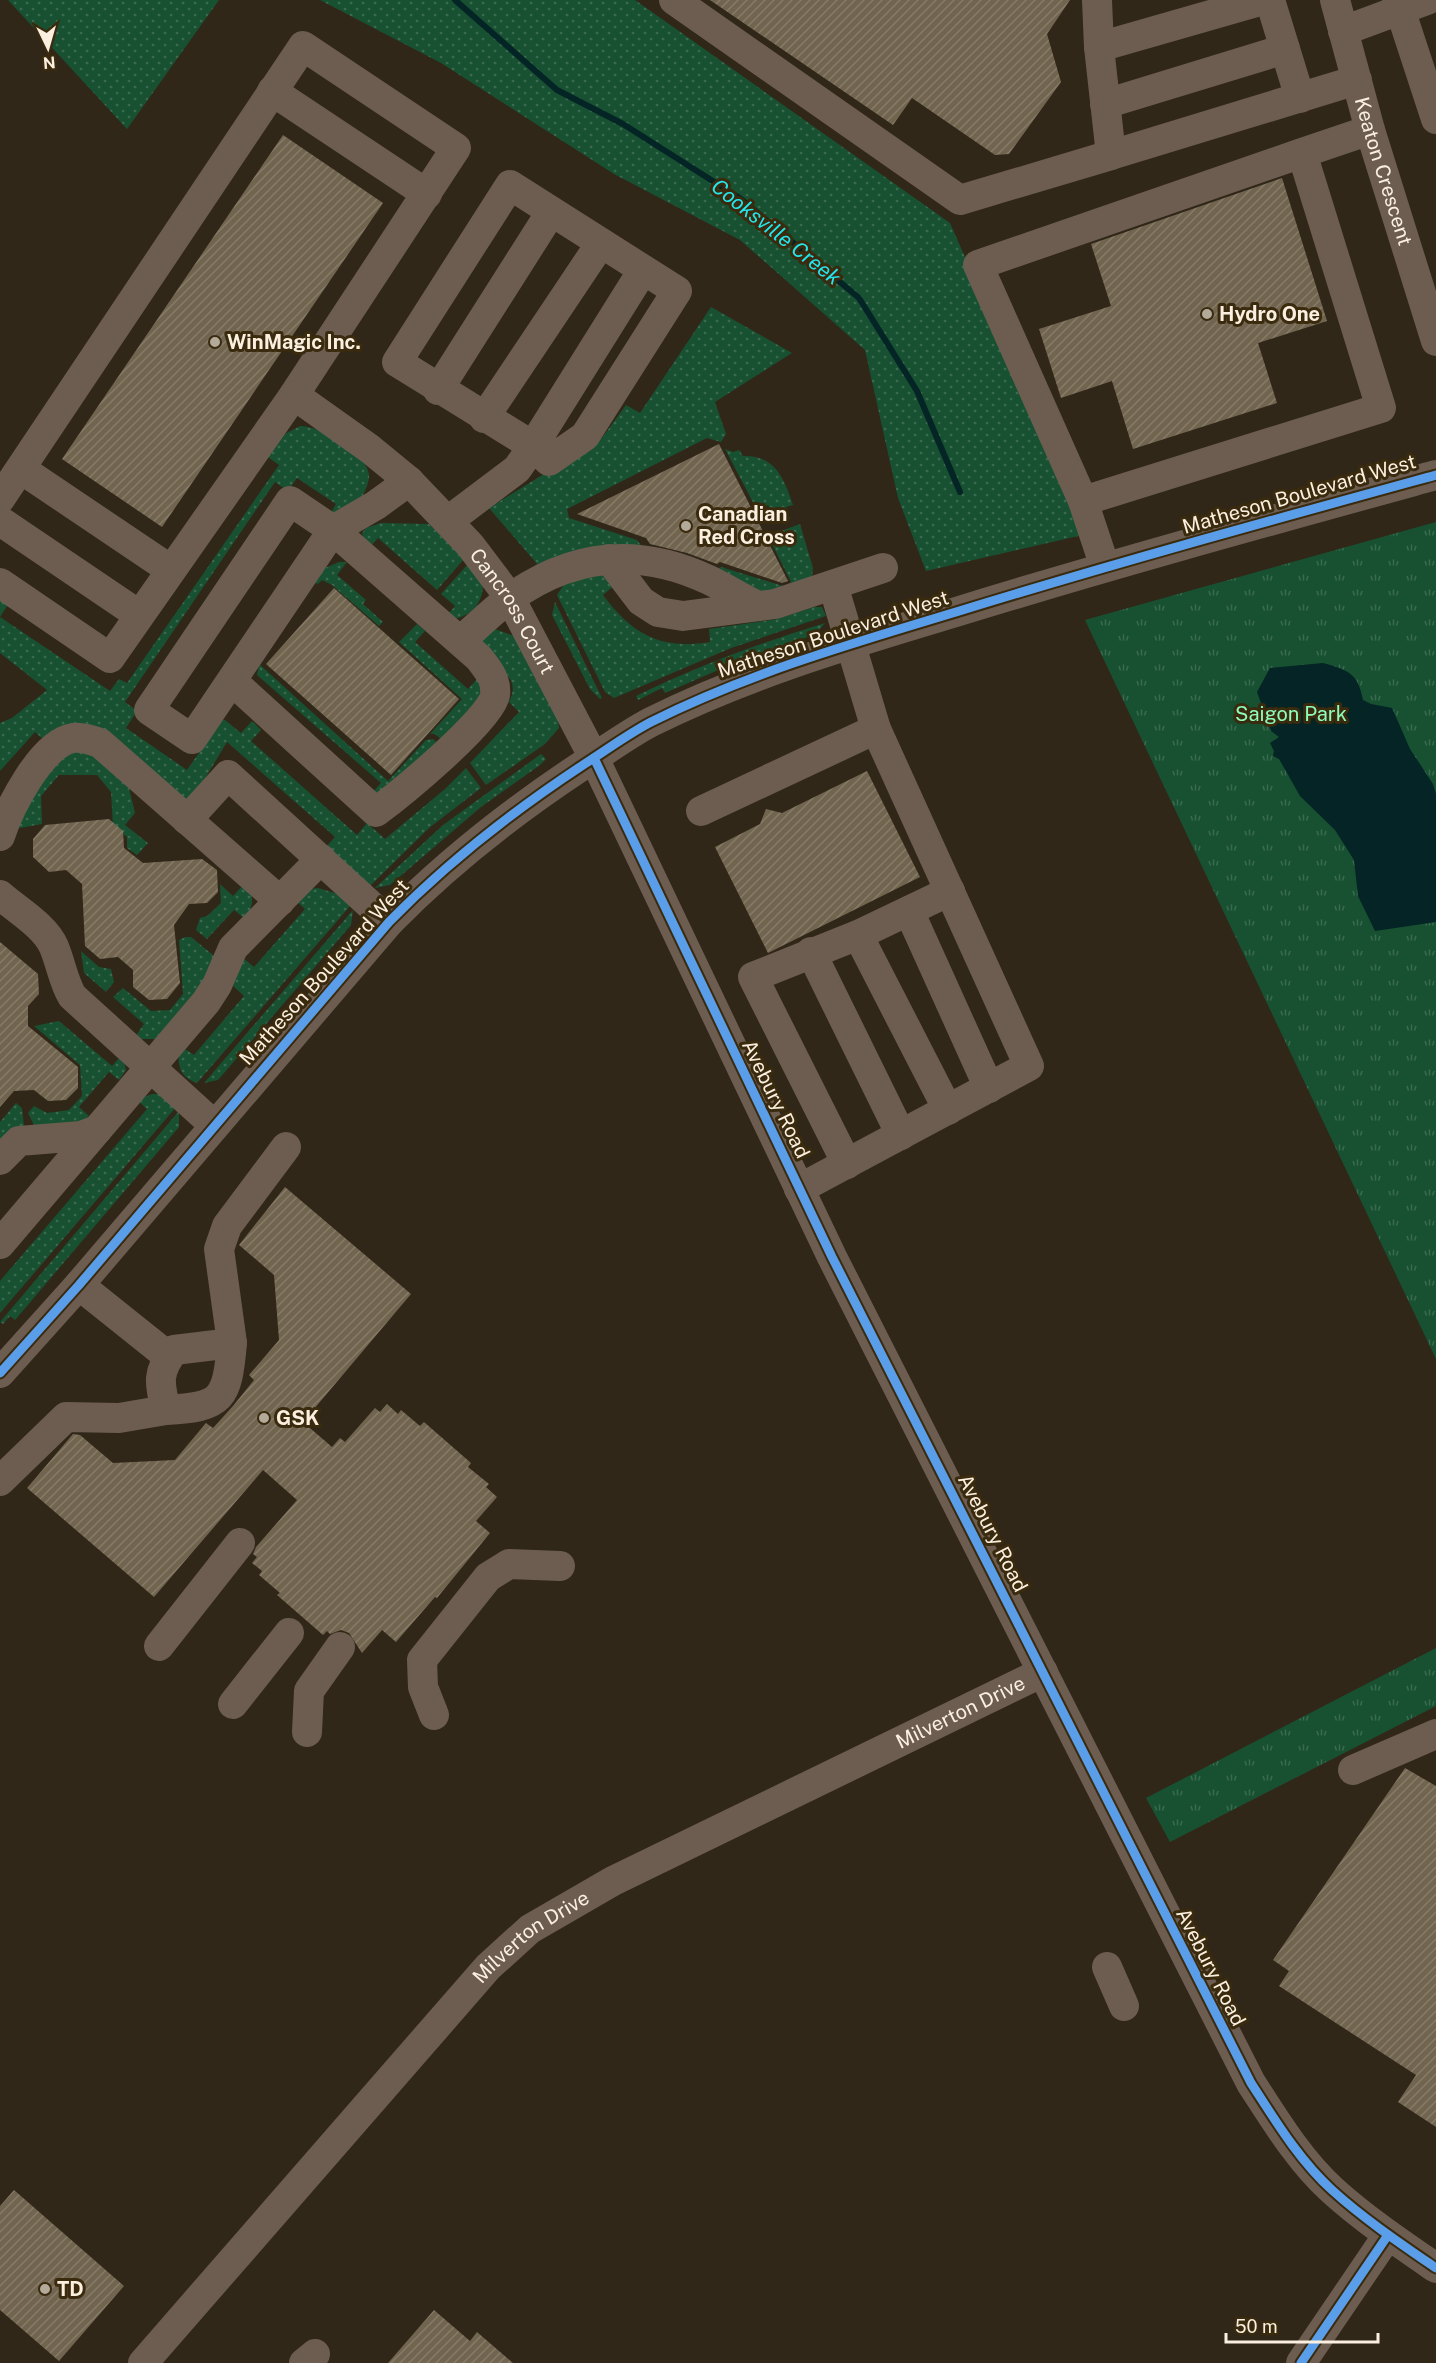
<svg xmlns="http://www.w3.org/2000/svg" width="1436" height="2363" viewBox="0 0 1436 2363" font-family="'Public Sans',sans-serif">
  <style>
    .grass { fill: url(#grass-dots) }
    .park { fill: url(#park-tufts) }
    .water { fill: #042425 }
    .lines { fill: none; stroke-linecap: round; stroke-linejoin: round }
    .stream { stroke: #042425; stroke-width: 6 }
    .building { fill: url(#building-hatch) }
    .minor { stroke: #6c5d50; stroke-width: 30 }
    .cycleway-casing { stroke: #3a2a0e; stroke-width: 13 }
    .cycleway { stroke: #5a9eea; stroke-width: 9 }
    .poi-dot { fill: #b4aa9a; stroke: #3a2a0e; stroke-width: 2 }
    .labels { text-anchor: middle; stroke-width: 6; stroke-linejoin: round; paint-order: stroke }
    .street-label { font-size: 20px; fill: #fbf0e0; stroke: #3a2a0e }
    .poi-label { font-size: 20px; font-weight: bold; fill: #fbf0e0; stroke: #3a2a0e; text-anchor: start }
    .park-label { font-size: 20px; fill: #8efdbb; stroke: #3a2a0e }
    .water-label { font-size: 21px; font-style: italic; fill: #23e5eb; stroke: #3a2a0e }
  </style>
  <defs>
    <pattern id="grass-dots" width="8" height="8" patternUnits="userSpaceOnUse" patternTransform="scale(1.5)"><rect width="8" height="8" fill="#175131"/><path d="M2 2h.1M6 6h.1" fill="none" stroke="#3a6a4f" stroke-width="1.8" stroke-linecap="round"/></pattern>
    <pattern id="park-tufts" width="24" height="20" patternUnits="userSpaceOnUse" patternTransform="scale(1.5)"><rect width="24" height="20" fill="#175131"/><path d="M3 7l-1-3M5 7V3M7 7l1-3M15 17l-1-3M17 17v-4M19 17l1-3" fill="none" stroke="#3a6a4f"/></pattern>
    <pattern id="building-hatch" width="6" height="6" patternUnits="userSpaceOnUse" patternTransform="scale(1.5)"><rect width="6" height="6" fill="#716550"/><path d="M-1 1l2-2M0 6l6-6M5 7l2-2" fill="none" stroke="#867b69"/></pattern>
  </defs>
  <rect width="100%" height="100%" fill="#302718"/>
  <g class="grass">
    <path d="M 8,0 L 219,0 L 127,129 Z"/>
    <path d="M 320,0 L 635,0 L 950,223 L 1087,534 L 926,571 L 898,498 L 865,350 L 740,240 L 614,174 L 441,63 Z"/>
    <path d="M 711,307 L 792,353 L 715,402 L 726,434 L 721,442 L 707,438 L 567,509 L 569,518 L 637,540 L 643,548 L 538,565 L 489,508 L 602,438 L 626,405 L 640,413 Z"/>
    <path d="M 300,426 C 321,426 365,452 369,474 C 370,483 364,492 361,500 L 329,516 L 336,504 L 297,478 L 288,491 L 275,482 L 125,702 L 137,711 L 126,728 L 187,770 L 222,720 L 225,720 L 241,733 L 252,721 L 261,730 L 251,741 L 357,835 L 367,823 L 385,839 L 445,789 L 466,768 L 481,788 L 429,828 L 369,887 L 324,849 L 335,837 L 227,742 L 193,798 L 186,801 L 101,731 L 45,741 L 35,732 L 0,771 L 0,723 L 12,718 L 47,690 L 0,653 L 0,597 L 9,603 L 0,617 L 110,691 L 119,679 L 127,683 L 279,465 L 265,455 L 277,438 Z"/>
    <path d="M 725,449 L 733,452 L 739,450 L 743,456 C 775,455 784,478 793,505 L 786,507 L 790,519 L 777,522 L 768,505 L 757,510 Z"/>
    <path d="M 381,523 L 429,524 L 464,559 L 437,590 L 378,538 L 367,550 L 362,533 L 366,528 Z"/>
    <path d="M 800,524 L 813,568 L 812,577 L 768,594 L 713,570 L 721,567 L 786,587 L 791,582 L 768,536 Z"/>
    <path d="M 339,562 L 347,562 L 337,575 L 366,600 L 363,604 L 383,622 L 379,626 L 332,585 L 322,580 L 318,584 L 315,583 L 325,568 Z"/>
    <path d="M 468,564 L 483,581 C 484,605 470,618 447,620 L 444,619 L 455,606 L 441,594 Z"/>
    <path d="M 600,571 L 616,584 L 603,595 C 632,634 660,650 710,642 L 709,629 L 777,619 L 814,607 L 822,607 L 826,616 L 731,648 L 614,698 L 605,692 L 557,595 L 565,583 Z"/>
    <path d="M 555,602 L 602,698 L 600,699 L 590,689 L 552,615 Z"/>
    <path d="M 825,623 L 816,634 L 732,664 L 665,693 L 662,688 L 638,700 L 636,696 C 697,666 760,643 825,623 Z"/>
    <path d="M 417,624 L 425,631 L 415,642 L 468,689 L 478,678 L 483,696 L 443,741 L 435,734 L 430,734 L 462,699 L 399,642 Z"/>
    <path d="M 492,628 L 520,638 L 558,718 L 559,728 L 545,744 L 486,785 L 470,763 L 519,712 L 509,702 C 519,681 507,676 494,662 C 489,657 485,648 481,642 Z"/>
    <path d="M 259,664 L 388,781 L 426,740 L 433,739 L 439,744 L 378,796 L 371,794 L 381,783 L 257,675 Z"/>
    <path d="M 83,748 L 128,784 L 135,813 L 125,825 L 148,843 L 137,855 L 127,848 L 127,837 L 113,826 L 111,792 L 97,775 L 59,775 L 41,796 L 42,824 L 20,828 L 17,825 L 37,787 L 65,754 Z"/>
    <path d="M 541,754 L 546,759 L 540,765 L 481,807 L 390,885 L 375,888 L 443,825 Z"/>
    <path d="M 246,882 C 254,896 254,903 247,917 L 244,918 L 234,910 L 207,939 L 196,930 L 200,918 L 207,916 L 221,903 L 220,884 L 233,896 Z"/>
    <path d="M 318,888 L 341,895 L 351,905 L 197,1083 C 183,1079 177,1068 179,1054 L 185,1049 L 194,1055 L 244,996 L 233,986 L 243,958 L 254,967 L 305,909 L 295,900 L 311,889 Z"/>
    <path d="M 353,910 L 351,925 L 218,1080 L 204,1083 Z"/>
    <path d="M 185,937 L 191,937 L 219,960 L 216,967 L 156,1039 L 139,1039 L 137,1034 L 144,1024 L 113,997 L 123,988 L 151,1011 L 170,1010 L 183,994 L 179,940 Z"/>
    <path d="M 81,951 L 99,967 L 111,969 L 114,982 L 106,992 L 84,973 Z"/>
    <path d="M 59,1021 L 112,1066 L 120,1057 L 124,1061 L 126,1070 L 119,1080 L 109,1072 L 79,1107 L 89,1116 L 81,1124 L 34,1125 L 28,1113 L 34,1106 L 47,1113 L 69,1110 L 82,1096 L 80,1065 L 34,1026 Z"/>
    <path d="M 152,1094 L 160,1094 L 177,1106 L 0,1313 L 0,1281 L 147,1109 L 137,1100 Z"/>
    <path d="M 16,1103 L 22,1108 L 24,1126 L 0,1140 L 0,1122 Z"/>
    <path d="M 179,1111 L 179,1127 L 15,1320 L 10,1316 L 3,1324 L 0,1322 Z"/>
  </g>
  <g class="park">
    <path d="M 1436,522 L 1436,1359 L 1085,620 Z"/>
    <path d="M 1436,1648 L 1436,1706 L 1170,1842 L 1146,1798 Z"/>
  </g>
  <path class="water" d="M 1323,663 C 1348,670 1358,673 1363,700 L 1371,704 L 1392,708 L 1410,749 L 1433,784 L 1436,794 L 1436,922 L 1375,931 L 1358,896 L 1354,860 L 1335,830 L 1300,796 L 1279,759 L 1273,756 L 1274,751 L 1270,743 L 1279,737 L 1271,731 L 1257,692 L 1270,668 Z"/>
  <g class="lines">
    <path class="stream" d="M 455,0 L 557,90 L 623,124 L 741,199 L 859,298 L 917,391 L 960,492"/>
  </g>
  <g class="building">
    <path d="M 710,0 L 1070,0 L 1047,34 L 1061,82 L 1009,154 L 995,155 L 912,98 L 893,125 Z"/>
    <path d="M 283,135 L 383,203 L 162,527 L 62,459 Z"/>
    <path d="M 1282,178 L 1327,321 L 1258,343 L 1277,403 L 1133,449 L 1112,381 L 1061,398 L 1039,329 L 1111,306 L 1091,244 Z"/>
    <path d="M 719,444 L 788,581 L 782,583 L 720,562 L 717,564 L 687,553 L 650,544 L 646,538 L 577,514 Z"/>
    <path d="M 334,588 L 459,699 L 391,775 L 266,664 Z"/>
    <path d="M 867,771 L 920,877 L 768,953 L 715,847 L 760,824 L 766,809 L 782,813 Z"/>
    <path d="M 109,819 L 123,831 L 124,848 L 143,863 L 202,859 L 217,870 L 218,892 L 207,903 L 189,904 L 174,925 L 180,983 L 167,999 L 149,1000 L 133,987 L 133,970 L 118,957 L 100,959 L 85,946 L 82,884 L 66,870 L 49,872 L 33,857 L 33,839 L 45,825 Z"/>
    <path d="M 0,942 L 38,974 L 39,994 L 28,1006 L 28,1026 L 78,1067 L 78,1088 L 66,1100 L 48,1101 L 34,1090 L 14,1091 L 0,1107 Z"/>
    <path d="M 285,1187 L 411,1294 L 303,1422 L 332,1447 L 340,1438 L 345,1442 L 375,1408 L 380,1412 L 387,1404 L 398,1414 L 401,1410 L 420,1426 L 424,1422 L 471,1463 L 468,1467 L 489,1484 L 486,1487 L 497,1497 L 476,1521 L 490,1533 L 437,1598 L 435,1597 L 396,1642 L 382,1630 L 362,1653 L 349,1633 L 341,1630 L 330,1634 L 327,1631 L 323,1635 L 277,1595 L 280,1593 L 259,1575 L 262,1571 L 252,1563 L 257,1557 L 253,1554 L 256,1547 L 297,1500 L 263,1470 L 154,1597 L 27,1488 L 73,1434 L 80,1435 L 113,1463 L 175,1460 L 206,1423 L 213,1428 L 233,1406 L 254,1380 L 249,1375 L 279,1340 L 274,1275 L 239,1245 Z"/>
    <path d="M 1405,1768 L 1436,1786 L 1436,2127 L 1398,2102 L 1416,2075 L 1279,1986 L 1289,1971 L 1273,1960 Z"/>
    <path d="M 14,2190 L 124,2286 L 59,2361 L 0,2310 L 0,2206 Z"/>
    <path d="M 434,2310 L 470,2341 L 477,2332 L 513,2363 L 388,2363 Z"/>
  </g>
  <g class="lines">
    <g class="minor">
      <path d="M 674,0 L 960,200 L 1111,155 L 1099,47 L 1097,0"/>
      <path d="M 1270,0 L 1300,98"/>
      <path id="s1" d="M 1335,0 L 1370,130 L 1436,341"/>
      <path d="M 1397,0 L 1436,119"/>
      <path d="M 1343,31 L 1427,0"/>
      <path d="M 1099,47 L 1263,0"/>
      <path d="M 272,91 L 427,194"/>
      <path d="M 1105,104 L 1285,49"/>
      <path d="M 1302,153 L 978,265 L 1083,501 L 1381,408 L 1302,153 L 1370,130"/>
      <path d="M 1111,155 L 1357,80"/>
      <path d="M 438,390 L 551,212"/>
      <path d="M 484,418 L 601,243"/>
      <path d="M 21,469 L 171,570"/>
      <path d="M 0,499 L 303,46 L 456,148 L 294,395"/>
      <path d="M 290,501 L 333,530 L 192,739 L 149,710 Z"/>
      <path d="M 1083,501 L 1105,567"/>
      <path d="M 0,521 L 139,615"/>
      <path d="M 448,521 L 517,469 L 533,446 L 549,461 L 585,436 L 677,291 L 510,185 L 397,362 L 533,446 L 643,270"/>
      <path d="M 609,559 L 641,601 L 658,612 L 683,616 L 775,604 L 883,568"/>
      <path id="s2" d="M 0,583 L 110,658 L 294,395 L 370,449 L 409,481 L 470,545 L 510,598 L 594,758 L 832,1257 L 1251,2083 C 1275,2120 1299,2160 1332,2190 C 1364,2219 1401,2244 1436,2268"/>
      <path d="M 460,641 C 477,627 492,611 509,599 C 572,553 639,547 709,580 C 726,588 741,598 758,606"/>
      <path d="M 232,681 L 376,812 C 399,795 492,719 495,695 C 497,679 487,669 479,658 L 333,530 L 376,505 L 409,481"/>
      <path d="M 701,811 L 876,729"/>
      <path d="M 187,820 L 228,775 L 389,922"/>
      <path d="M 0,836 C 9,809 41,743 73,738 C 82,737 91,740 100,743 L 280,901"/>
      <path d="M 0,895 C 17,910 45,926 54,947 C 61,964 63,980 72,996 L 214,1125"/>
      <path d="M 909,911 L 989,1088"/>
      <path d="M 858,935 L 948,1110"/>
      <path d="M 811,952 L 901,1135"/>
      <path d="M 0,1160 L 19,1141 L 81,1136 L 97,1130"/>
      <path d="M 847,1164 L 753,977 L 858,935 L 950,891"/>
      <path d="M 799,1189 L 1029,1066 L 876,729 L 833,585"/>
      <path d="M 0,1244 L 206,1002 L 217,985 L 233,948 L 321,859"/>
      <path d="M 79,1285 L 169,1357"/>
      <path d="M 0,1373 L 79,1285 L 389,922 C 448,862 513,811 583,765 C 605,751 628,734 651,722 C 749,673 853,643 956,612 C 1115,563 1276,519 1436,475"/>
      <path d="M 166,1410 C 223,1407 227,1399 232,1343"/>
      <path d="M 0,1481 L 66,1417 L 119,1418 L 166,1410 C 159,1383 157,1372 174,1350 L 232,1343 L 219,1249 L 227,1226 L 286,1147"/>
      <path d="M 159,1646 L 240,1543"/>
      <path d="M 233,1704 L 289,1633"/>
      <path d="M 434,1715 L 423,1687 L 422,1660 L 488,1577 L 509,1564 L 560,1566"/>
      <path d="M 307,1732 L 309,1691 L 340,1647"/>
      <path d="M 1353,1770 L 1436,1734"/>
      <path d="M 1107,1967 L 1124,2006"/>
      <path id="s3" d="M 143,2363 L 488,1967 L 530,1929 L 613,1881 L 1043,1672"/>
      <path d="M 304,2363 L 315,2354"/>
      <path d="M 1301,2363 L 1388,2235"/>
    </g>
    <g class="cycleway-casing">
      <g id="cycleway">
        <path d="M 594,758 L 832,1257 L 1251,2083 C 1275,2120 1299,2160 1332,2190 C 1364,2219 1401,2244 1436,2268"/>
        <path d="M 0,1373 L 79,1285 L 389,922 C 448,862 513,811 583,765 C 605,751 628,734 651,722 C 749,673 853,643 956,612 C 1115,563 1276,519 1436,475"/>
        <path d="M 1301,2363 L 1388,2235"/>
      </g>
    </g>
    <use href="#cycleway" class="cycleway"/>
  </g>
  <g class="poi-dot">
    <circle cx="1207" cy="314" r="6"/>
    <circle cx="215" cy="342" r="6"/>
    <circle cx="686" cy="526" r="6"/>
    <circle cx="264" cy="1418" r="6"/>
    <circle cx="45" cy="2289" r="6"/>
  </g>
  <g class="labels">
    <g class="street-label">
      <text dy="7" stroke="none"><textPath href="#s1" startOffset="178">Keaton Crescent</textPath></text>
      <text transform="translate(1299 494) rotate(-16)" y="7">Matheson Boulevard West</text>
      <text dy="7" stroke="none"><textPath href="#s2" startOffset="765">Cancross Court</textPath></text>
      <text transform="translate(833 634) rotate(-18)" y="7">Matheson Boulevard West</text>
      <text transform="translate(324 972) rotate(-48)" y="7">Matheson Boulevard West</text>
      <text transform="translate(776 1099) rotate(64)" y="7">Avebury Road</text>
      <text transform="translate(993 1533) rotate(63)" y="7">Avebury Road</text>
      <text dy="7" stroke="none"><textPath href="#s3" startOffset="1064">Milverton Drive</textPath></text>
      <text dy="7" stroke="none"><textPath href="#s3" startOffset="578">Milverton Drive</textPath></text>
      <text transform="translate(1211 1967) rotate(63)" y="7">Avebury Road</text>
    </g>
    <g class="poi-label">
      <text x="1219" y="321">Hydro One</text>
      <text x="227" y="349">WinMagic Inc.</text>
      <text x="698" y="521">Canadian<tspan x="698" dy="23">Red Cross</tspan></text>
      <text x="276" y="1425">GSK</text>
      <text x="57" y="2296">TD</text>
    </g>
    <g class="park-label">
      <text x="1291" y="721">Saigon Park</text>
    </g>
    <g class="water-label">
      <text transform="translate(776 232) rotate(38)" y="7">Cooksville Creek</text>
    </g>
  </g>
  <g transform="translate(48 48) rotate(175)" stroke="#3a2a0e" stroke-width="4.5" paint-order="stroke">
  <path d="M0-4.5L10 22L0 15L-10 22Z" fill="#fbf0e0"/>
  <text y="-9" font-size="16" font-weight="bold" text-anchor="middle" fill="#fbf0e0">N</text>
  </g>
  <path d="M1226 2333v9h152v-9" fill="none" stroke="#fbf0e0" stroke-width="3"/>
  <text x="1235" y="2333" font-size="18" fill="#fbf0e0" stroke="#3a2a0e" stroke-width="4.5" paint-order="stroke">50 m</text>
</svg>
